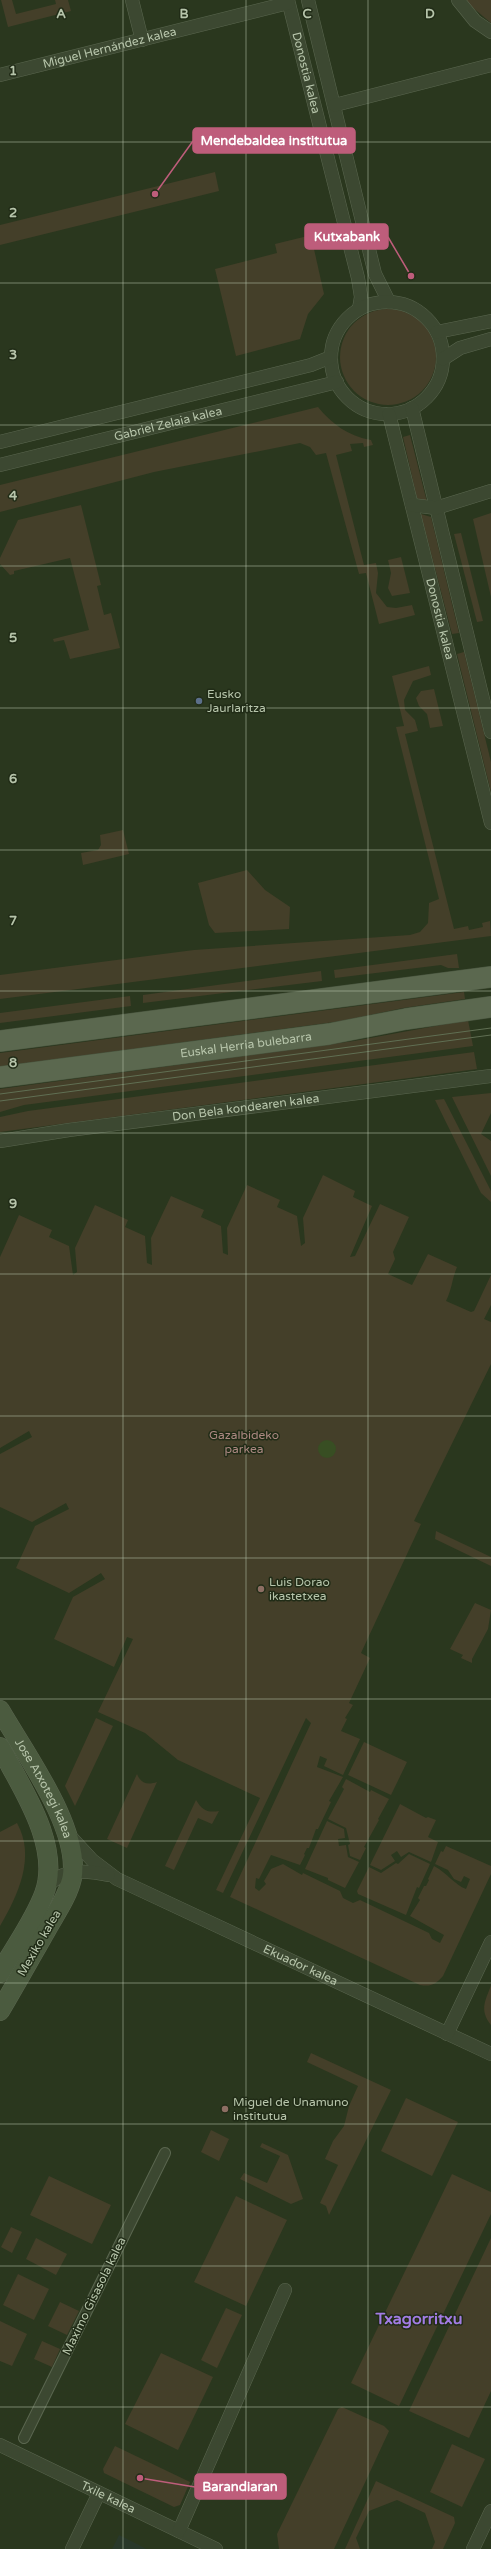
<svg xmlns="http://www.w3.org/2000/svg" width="491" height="2549" viewBox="0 0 491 2549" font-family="'Varela Round',sans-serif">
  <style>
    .medical { fill: #29382a }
    .green { fill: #443f29 }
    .water { fill: #384e23 }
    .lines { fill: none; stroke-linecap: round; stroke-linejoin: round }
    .pedestrian-casing { stroke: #5a664f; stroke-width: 12 }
    .minor-casing { stroke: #5a664f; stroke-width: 14 }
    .secondary-casing { stroke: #5a664f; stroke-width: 20 }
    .primary-casing { stroke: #48543e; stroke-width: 22 }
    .pedestrian { stroke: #3c4831; stroke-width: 10 }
    .minor { stroke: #3c4831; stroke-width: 13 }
    .secondary { stroke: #4b5b3f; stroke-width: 19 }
    .primary { stroke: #5b684f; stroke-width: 21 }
    .tram { stroke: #606f53; stroke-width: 1 }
    .grid { fill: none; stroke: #b7c5ab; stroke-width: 1; stroke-opacity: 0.55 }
    .service-dot { fill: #5c6f8a; stroke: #212c17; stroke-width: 1.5 }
    .education-dot { fill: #8d6e63; stroke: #212c17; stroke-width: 1.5 }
    .labels { text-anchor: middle; stroke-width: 3; stroke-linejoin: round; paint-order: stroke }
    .street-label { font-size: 12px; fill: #b7c5ab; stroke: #212c17 }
    .poi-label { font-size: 12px; fill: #b7c5ab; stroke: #212c17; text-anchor: start }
    .park-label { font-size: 12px; fill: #ab8881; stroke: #212c17 }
    .district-label { font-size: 16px; font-weight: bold; fill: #a27ce3; stroke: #212c17 }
    .grid-label { font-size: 13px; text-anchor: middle; font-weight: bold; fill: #b7c5ab; stroke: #212c17; stroke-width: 3; stroke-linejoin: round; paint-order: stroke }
    .leader { fill: none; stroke: #be5d7b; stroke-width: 1.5 }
    .callout-dot { fill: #be5d7b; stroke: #212c17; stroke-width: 1.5 }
    .callout { fill: #be5d7b; stroke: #be5d7b; stroke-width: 1.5 }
    .callout-label { font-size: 13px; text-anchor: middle; font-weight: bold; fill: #fff }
  </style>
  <rect width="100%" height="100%" fill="#2a371e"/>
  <path class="medical" d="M 119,2535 L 139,2545 L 146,2549 L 112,2549 Z"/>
  <g class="green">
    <path d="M 1,0 L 12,0 L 16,14 L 56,4 L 55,0 L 68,0 L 71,11 L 8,27 Z"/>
    <path d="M 464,0 L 491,0 L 491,23 L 465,1 Z"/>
    <path d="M 215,172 L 219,191 L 0,245 L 0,225 Z"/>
    <path d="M 320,233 L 324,246 L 314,249 L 324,294 L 308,314 L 300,339 L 236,356 L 215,269 L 277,253 L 275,244 Z"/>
    <circle cx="388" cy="357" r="48"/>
    <path d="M 318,407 C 332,424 348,436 371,440 L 373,445 L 364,447 L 363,443 L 350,444 L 352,451 L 336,455 L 364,565 L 376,563 L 378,573 L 376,593 L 387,607 L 396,608 L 412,605 L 415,615 L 379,624 L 366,573 L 359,574 L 326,453 L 316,455 L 310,447 L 300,443 L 154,472 L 0,512 L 0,485 Z"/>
    <path d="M 410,435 L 427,502 L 417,498 L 403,437 Z"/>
    <path d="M 81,505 L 101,585 L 97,586 L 104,615 L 111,613 L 120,648 L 70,659 L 64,640 L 54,642 L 53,639 L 89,630 L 70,558 L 14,571 L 14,574 L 10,575 L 0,564 L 0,558 L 18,520 Z"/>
    <path d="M 491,513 L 491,597 L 473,519 Z"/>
    <path d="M 421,514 L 431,517 L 459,633 L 452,634 Z"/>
    <path d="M 461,533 L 483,621 L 477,622 L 454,534 Z"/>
    <path d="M 401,557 L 410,593 L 392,596 L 388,588 L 391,573 L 388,560 Z"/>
    <path d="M 464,652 L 491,762 L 491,792 L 457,654 Z"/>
    <path d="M 429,666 L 431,675 L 413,681 L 404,700 L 405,710 L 415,720 L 418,731 L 405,734 L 454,929 L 468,926 L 469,930 L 483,927 L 482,923 L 490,921 L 491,936 L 0,999 L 0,975 L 194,950 L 410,935 L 420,932 L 428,923 L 429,903 L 439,899 L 396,727 L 404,726 L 392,676 Z"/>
    <path d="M 434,689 L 443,726 L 430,728 L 427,714 L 419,706 L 416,698 L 421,691 Z"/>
    <path d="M 123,830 L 129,854 L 83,865 L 81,853 L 98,850 L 101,845 L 100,835 Z"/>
    <path d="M 247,870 L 265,890 L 290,907 L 289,929 L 215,933 L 209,925 L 198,883 Z"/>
    <path d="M 457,954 L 459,968 L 448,968 L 441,965 L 335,978 L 334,970 Z"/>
    <path d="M 321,971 L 322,981 L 143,1003 L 143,995 Z"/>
    <path d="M 464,992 L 465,999 L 403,1008 L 342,1021 L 0,1067 L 0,1053 Z"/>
    <path d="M 130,996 L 131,1006 L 0,1023 L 0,1013 Z"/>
    <path d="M 468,1020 L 473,1046 L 24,1105 L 0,1112 L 0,1089 L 354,1041 Z"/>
    <path d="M 474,1052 L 477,1069 L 0,1132 L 0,1117 L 28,1111 Z"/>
    <path d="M 491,1093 L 491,1113 L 481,1134 L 491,1141 L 491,1176 L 452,1097 Z"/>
    <path d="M 444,1099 L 491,1191 L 491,1202 L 481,1193 L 435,1100 Z"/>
    <path d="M 323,1175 L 355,1191 L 353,1197 L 372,1206 L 350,1257 L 355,1256 L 380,1204 L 409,1217 L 393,1252 L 395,1259 L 388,1274 L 412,1285 L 428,1254 L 457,1267 C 452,1279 452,1289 446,1301 L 471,1312 L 474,1311 L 491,1275 L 491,1305 L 484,1319 L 491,1322 L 491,1364 L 414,1521 L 421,1524 L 361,1653 L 370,1658 L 349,1703 L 353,1705 L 345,1718 L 347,1719 L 341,1731 L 360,1739 L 343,1775 L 324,1766 L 327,1759 L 320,1756 L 317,1767 L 343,1777 L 329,1801 L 331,1802 L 318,1829 L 316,1829 L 309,1848 L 307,1848 L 304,1854 L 305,1855 L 300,1865 L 271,1855 L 259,1879 L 256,1878 L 255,1888 L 259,1891 L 266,1884 L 264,1881 L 271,1869 L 283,1864 L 302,1875 L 303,1873 L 340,1891 L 343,1898 L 353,1903 L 360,1900 L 429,1933 L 432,1939 L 440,1943 L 444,1935 L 410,1916 L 420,1900 L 418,1898 L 424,1886 L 426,1886 L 429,1880 L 428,1879 L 434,1866 C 447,1873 455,1885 466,1889 L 470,1879 L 464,1876 L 461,1882 L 454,1879 L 448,1870 L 435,1864 L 441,1851 L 443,1852 L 446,1846 L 491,1866 L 491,1874 L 443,1976 C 436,1984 431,1987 420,1985 L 230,1897 L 311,1723 L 306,1718 L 223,1893 L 216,1890 L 260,1798 L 178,1760 L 145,1733 L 98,1712 L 133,1639 L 127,1637 L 114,1667 L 54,1639 L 73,1597 L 105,1579 L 101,1573 L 69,1593 L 16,1568 L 35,1526 L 69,1509 L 66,1503 L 32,1522 L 0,1507 L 0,1454 L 32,1437 L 29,1431 L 0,1448 L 0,1257 L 19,1215 L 52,1230 L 49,1237 L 69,1246 L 73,1275 L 77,1272 L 75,1248 L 95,1205 L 128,1220 L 125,1227 L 145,1236 L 147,1263 L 152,1265 L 151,1238 L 171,1196 L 204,1210 L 201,1217 L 221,1226 L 223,1253 L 228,1255 L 227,1228 L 247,1185 L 280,1200 L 277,1207 L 297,1216 L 301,1246 L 305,1243 L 303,1218 Z"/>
    <path d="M 436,1531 L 491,1557 L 491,1566 L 435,1539 Z"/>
    <path d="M 475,1603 L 491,1610 L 488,1629 L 472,1659 L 472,1663 L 461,1658 L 463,1655 L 450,1649 Z"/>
    <path d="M 96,1718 L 113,1726 L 75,1806 L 65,1786 Z"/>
    <path d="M 364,1742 L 407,1762 L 391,1795 L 348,1775 Z"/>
    <path d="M 137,1774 C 141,1784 148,1785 157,1782 L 127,1848 L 107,1839 Z"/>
    <path d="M 346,1779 L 370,1792 L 371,1790 L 389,1799 L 378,1819 L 379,1820 L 364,1847 L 366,1848 L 360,1860 L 350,1856 L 348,1845 L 350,1844 L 346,1828 L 328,1819 L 344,1789 L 342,1787 Z"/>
    <path d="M 196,1800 C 202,1810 207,1813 219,1811 L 212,1824 L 198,1818 L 174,1870 L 165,1866 Z"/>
    <path d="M 400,1804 L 426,1818 L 428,1817 L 436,1820 L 428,1837 L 438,1842 L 431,1862 L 409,1852 L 401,1857 L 397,1851 L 391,1855 L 395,1861 L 381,1870 L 370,1865 Z"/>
    <path d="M 327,1821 L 344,1829 L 345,1838 L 338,1839 L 339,1846 L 346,1845 L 348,1857 L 359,1862 L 345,1888 L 328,1880 L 328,1878 L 305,1869 Z"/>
    <path d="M 17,1823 C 36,1857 18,1895 0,1926 L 0,1832 Z"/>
    <path d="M 409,1854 L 430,1864 L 419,1888 L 417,1887 L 406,1915 L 358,1894 L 357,1891 L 369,1867 L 381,1873 L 396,1863 L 398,1864 Z"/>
    <path d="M 491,1985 L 491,2025 C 478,2009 487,1998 491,1985 Z"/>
    <path d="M 311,2053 L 391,2090 L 329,2215 L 326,2206 L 320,2203 L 338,2165 L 325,2159 L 333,2141 L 344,2126 L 349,2106 L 358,2086 L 307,2062 Z"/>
    <path d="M 406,2098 L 458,2122 L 432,2176 L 381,2151 Z"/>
    <path d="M 211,2130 L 229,2139 L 219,2161 L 201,2152 Z"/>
    <path d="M 262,2143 L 288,2155 L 303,2199 L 291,2204 L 240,2179 L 244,2173 L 267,2183 L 280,2156 L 260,2147 Z"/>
    <path d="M 452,2174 L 491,2192 L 491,2214 L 399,2406 L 351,2383 Z"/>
    <path d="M 49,2176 L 111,2205 L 92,2244 L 30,2215 Z"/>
    <path d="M 236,2196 L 287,2220 L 246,2306 L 194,2282 Z"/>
    <path d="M 11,2227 L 22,2232 L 12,2253 L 1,2247 Z"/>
    <path d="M 36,2238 L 67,2254 L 56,2275 L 26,2259 Z"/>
    <path d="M 491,2238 L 491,2391 L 469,2438 L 409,2411 Z"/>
    <path d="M 18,2274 L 49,2289 L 34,2320 L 3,2305 Z"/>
    <path d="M 60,2302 L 79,2311 L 67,2335 L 48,2326 Z"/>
    <path d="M 226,2308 L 242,2315 L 217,2368 L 201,2360 Z"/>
    <path d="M 0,2321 L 27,2334 L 12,2366 L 0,2361 Z"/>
    <path d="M 42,2341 L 60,2349 L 52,2367 L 34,2359 Z"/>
    <path d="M 161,2353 L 213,2377 L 178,2450 L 125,2424 Z"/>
    <path d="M 342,2407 L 384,2426 L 389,2431 L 334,2549 L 279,2549 L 277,2534 L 338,2409 Z"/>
    <path d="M 452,2444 L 485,2459 L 462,2507 L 430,2492 Z"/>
    <path d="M 115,2446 L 190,2482 L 180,2505 L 174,2507 L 104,2473 L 103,2469 Z"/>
    <path d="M 376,2481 L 454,2517 L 455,2523 L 443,2549 L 432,2549 L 435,2542 L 425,2513 L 397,2500 L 369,2511 L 356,2538 L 360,2549 L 345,2549 Z"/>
  </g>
  <circle class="water" cx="327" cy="1449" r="9"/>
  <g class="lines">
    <g class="pedestrian-casing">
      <path id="pedestrian" d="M 24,2438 L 165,2153"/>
    </g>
    <g class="minor-casing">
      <g id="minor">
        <path d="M 132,0 L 142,40"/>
        <path id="s1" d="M 288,0 L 358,278 L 361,297 L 359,309"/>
        <path d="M 308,0 L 375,274 L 389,302"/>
        <path d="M 458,0 L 475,21 L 491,32"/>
        <path id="s2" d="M 0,75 L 288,3"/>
        <path d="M 335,105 L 491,65"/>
        <circle cx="387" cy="358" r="56"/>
        <path d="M 437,332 L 491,321"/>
        <path d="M 443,359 L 460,348 L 491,339"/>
        <path d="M 412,408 L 491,732"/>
        <path id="s3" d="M 389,414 L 491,823"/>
        <path d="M 0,442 L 311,365 L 331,357"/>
        <path id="s4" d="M 0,465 L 337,382"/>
        <path d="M 412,505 L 436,508 L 491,491"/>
        <path id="s5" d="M 0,1141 L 69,1130 L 491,1076"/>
        <path id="s6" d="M 69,1835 L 92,1860 L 117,1879 L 491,2054"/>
        <path d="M 46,1888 C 62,1868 86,1870 108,1875"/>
        <path d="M 447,2034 L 491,1942"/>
        <path id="s7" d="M 0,2445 L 216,2549"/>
        <path d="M 179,2531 L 285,2290"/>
        <path d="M 72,2549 L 99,2493"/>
        <path d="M 473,2549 L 491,2511"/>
      </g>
    </g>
    <g class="secondary-casing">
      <g id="secondary">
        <path id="s8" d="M 0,1710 C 24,1752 81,1829 72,1878 C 68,1896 56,1913 47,1929 C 31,1957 16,1984 0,2011"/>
        <path d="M 0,1747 C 21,1787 62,1846 44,1894 C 34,1921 14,1948 0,1973"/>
      </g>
    </g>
    <g class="primary-casing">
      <g id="primary">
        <path d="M 0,1041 L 491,977"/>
        <path id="s9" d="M 0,1077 L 329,1034 L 406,1019 L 491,1007"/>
      </g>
    </g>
    <use href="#pedestrian" class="pedestrian"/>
    <use href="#minor" class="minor"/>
    <use href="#secondary" class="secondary"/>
    <use href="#primary" class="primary"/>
    <g class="tram">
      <path d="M 0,1094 L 491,1028"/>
      <path d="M 0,1101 L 491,1035"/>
    </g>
  </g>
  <path class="grid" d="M 123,0 L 123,2549M 246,0 L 246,2549M 368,0 L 368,2549M 0,142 L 491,142M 0,283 L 491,283M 0,425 L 491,425M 0,566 L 491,566M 0,708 L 491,708M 0,850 L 491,850M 0,991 L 491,991M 0,1133 L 491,1133M 0,1274 L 491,1274M 0,1416 L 491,1416M 0,1558 L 491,1558M 0,1699 L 491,1699M 0,1841 L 491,1841M 0,1983 L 491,1983M 0,2124 L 491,2124M 0,2266 L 491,2266M 0,2407 L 491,2407"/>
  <circle class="service-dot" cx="199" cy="701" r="4"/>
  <g class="education-dot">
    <circle cx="261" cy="1589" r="4"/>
    <circle cx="225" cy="2109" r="4"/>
  </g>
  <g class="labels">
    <g class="street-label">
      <text dy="4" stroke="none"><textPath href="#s2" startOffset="113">Miguel Hernández kalea</textPath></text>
      <text dy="4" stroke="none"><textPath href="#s1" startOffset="75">Donostia kalea</textPath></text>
      <text dy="4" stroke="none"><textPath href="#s4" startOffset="173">Gabriel Zelaia kalea</textPath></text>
      <text dy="4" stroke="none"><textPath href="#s3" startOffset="211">Donostia kalea</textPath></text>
      <text dy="4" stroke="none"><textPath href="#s9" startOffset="248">Euskal Herria bulebarra</textPath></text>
      <text dy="4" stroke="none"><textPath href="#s5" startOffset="248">Don Bela kondearen kalea</textPath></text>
      <text dy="4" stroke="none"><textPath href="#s8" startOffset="90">Jose Atxotegi kalea</textPath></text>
      <text transform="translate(39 1943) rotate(-60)" y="4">Mexiko kalea</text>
      <text dy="4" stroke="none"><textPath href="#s6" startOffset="268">Ekuador kalea</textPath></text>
      <text transform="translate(94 2296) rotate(-64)" y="4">Maximo Gisasola kalea</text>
      <text dy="4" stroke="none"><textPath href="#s7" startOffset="120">Txile kalea</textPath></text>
    </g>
    <g class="poi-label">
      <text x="207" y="698">Eusko<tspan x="207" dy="14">Jaurlaritza</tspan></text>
      <text x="269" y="1586">Luis Dorao<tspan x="269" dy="14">ikastetxea</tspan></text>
      <text x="233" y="2106">Miguel de Unamuno<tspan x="233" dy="14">institutua</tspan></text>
    </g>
    <g class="park-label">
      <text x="244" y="1439">Gazalbideko<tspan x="244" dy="14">parkea</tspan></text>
    </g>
    <g class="district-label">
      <text x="419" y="2324">Txagorritxu</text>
    </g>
  </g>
  <g class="grid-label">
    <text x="61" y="18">A</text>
    <text x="184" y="18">B</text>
    <text x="307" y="18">C</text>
    <text x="430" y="18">D</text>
    <text x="13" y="75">1</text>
    <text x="13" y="217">2</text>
    <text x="13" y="359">3</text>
    <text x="13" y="500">4</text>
    <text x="13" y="642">5</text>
    <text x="13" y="783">6</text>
    <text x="13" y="925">7</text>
    <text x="13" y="1067">8</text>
    <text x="13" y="1208">9</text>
  </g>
  <path class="leader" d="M155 194L193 141M411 276L388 237M140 2478L195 2487"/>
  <g class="callout-dot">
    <circle cx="155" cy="194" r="4"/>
    <circle cx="411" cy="276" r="4"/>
    <circle cx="140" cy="2478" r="4"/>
  </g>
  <g class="callout">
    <rect x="193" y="128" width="162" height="25" rx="4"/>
    <rect x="305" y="224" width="83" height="25" rx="4"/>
    <rect x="195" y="2474" width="91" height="25" rx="4"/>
  </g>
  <g class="callout-label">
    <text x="274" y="145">Mendebaldea institutua</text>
    <text x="347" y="241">Kutxabank</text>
    <text x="240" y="2491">Barandiaran</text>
  </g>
</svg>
